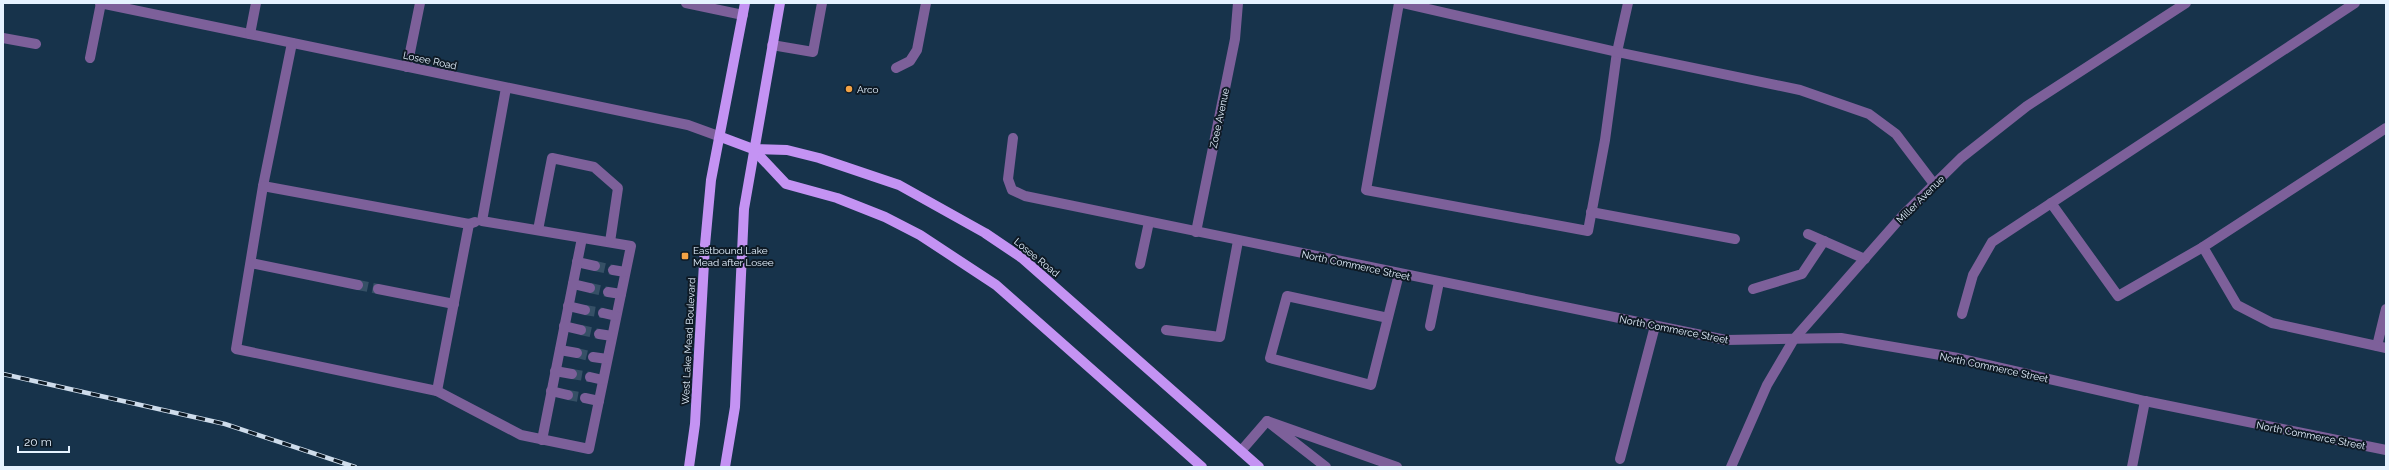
<svg xmlns="http://www.w3.org/2000/svg" width="2389" height="470" viewBox="0 0 2389 470" font-family="Raleway,sans-serif">
  <style>
    .lines { fill: none; stroke-linecap: round; stroke-linejoin: round }
    .minor-tunnel { stroke: #365066; stroke-width: 10; stroke-dasharray: 10 5; stroke-linecap: butt }
    .minor { stroke: #7d609a; stroke-width: 10 }
    .major { stroke: #c493f3; stroke-width: 10 }
    .rail-casing { stroke: #cedceb; stroke-width: 4.5 }
    .rail { stroke: #0e1a25; stroke-width: 3; stroke-dasharray: 9; stroke-linecap: butt }
    .poi-dot { fill: #f4a345; stroke: #0e1a25; stroke-width: 1.5 }
    .labels { text-anchor: middle; stroke-width: 4; stroke-linejoin: round; paint-order: stroke }
    .street-label { font-size: 10px; fill: #e5f2ff; stroke: #0e1a25 }
    .poi-label { font-size: 10px; fill: #e5f2ff; stroke: #0e1a25; text-anchor: start }
  </style>
  <rect width="100%" height="100%" fill="#17334b"/>
  <g class="lines">
    <g class="minor-tunnel">
      <path d="M 595,266 L 613,270"/>
      <path d="M 358,285 L 378,289"/>
      <path d="M 590,288 L 608,292"/>
      <path d="M 585,310 L 603,313"/>
      <path d="M 581,330 L 599,334"/>
      <path d="M 577,353 L 593,357"/>
      <path d="M 572,374 L 590,377"/>
      <path d="M 568,395 L 585,398"/>
    </g>
    <g class="minor">
      <path d="M 100,3 L 688,125 L 721,137"/>
      <path d="M 686,3 L 743,15"/>
      <path d="M 1399,3 L 1366,190 L 1588,231 L 1605,140 L 1617,52 L 1628,3"/>
      <path d="M 1402,3 L 1617,52 L 1800,90 L 1869,114 L 1896,134 L 1934,184"/>
      <path d="M 250,34 L 256,3"/>
      <path d="M 3,38 L 36,44"/>
      <path d="M 292,43 L 263,186 L 236,349 L 437,391"/>
      <path d="M 772,45 L 813,52 L 822,3"/>
      <path d="M 90,58 L 101,3"/>
      <path d="M 407,67 L 420,3"/>
      <path d="M 896,68 L 910,61 L 917,50 L 926,3"/>
      <path d="M 1013,138 L 1008,179 L 1012,190 L 1025,196 L 1726,340 L 1841,338 L 1958,358 L 2145,401 L 2386,450"/>
      <path d="M 263,186 L 469,224 L 475,222"/>
      <path d="M 2051,203 L 2118,296 L 2203,247"/>
      <path d="M 1591,212 L 1735,239"/>
      <path d="M 469,224 L 437,391 L 521,435 L 589,449 L 631,246 L 482,221 L 506,88"/>
      <path d="M 538,230 L 552,158 L 594,167 L 618,188 L 610,242"/>
      <path d="M 1196,232 L 1235,39 L 1238,3"/>
      <path d="M 1808,234 L 1865,259"/>
      <path d="M 577,262 L 595,266"/>
      <path d="M 251,263 L 358,285"/>
      <path d="M 1140,264 L 1149,222"/>
      <path d="M 613,270 L 625,272"/>
      <path d="M 573,284 L 590,288"/>
      <path d="M 378,289 L 454,304"/>
      <path d="M 1753,289 L 1802,274 L 1824,241"/>
      <path d="M 608,292 L 621,294"/>
      <path d="M 568,306 L 585,310"/>
      <path d="M 2386,309 L 2377,346 L 2386,348"/>
      <path d="M 603,313 L 616,316"/>
      <path d="M 1962,314 L 1973,275 L 1992,242 L 2355,3"/>
      <path d="M 1388,318 L 1287,296 L 1270,358 L 1371,385 L 1399,274"/>
      <path d="M 564,326 L 581,330"/>
      <path d="M 1430,326 L 1439,282"/>
      <path d="M 1166,330 L 1220,337 L 1238,241"/>
      <path d="M 599,334 L 612,336"/>
      <path d="M 2377,346 L 2272,323 L 2237,305 L 2203,247 L 2386,128"/>
      <path d="M 560,350 L 577,353"/>
      <path d="M 593,357 L 607,359"/>
      <path d="M 555,371 L 572,374"/>
      <path d="M 590,377 L 603,380"/>
      <path d="M 551,391 L 568,395"/>
      <path d="M 585,398 L 599,401"/>
      <path d="M 542,440 L 582,238"/>
      <path d="M 1241,451 L 1267,421"/>
      <path d="M 1620,459 L 1655,326"/>
      <path d="M 1326,467 L 1267,421 L 1397,467"/>
      <path d="M 1731,467 L 1767,385 L 1794,339 L 1904,214 L 1961,158 L 2027,106 L 2186,3"/>
      <path d="M 2132,467 L 2145,401"/>
    </g>
    <g class="major">
      <path d="M 721,137 L 753,149 L 787,150 L 819,158 L 899,185 L 985,233 L 1022,258 L 1259,467"/>
      <path d="M 753,149 L 786,184 L 837,198 L 885,217 L 920,235 L 996,285 L 1202,467"/>
      <path d="M 689,467 L 695,424 L 705,245 L 711,180 L 745,3"/>
      <path d="M 725,467 L 735,407 L 744,209 L 780,3"/>
    </g>
    <g class="rail-casing">
      <path id="rail" d="M 3,374 L 225,424 L 355,467"/>
    </g>
    <use href="#rail" class="rail"/>
  </g>
  <g class="poi-dot">
    <circle cx="849" cy="89" r="4"/>
    <rect x="681" y="252" width="8" height="8" rx="2"/>
  </g>
  <g class="labels">
    <g class="street-label">
      <text transform="translate(430 60) rotate(12)" y="4">Losee Road</text>
      <text transform="translate(1219 118) rotate(-78)" y="4">Zoee Avenue</text>
      <text transform="translate(1920 199) rotate(-45)" y="4">Miller Avenue</text>
      <text transform="translate(1037 257) rotate(39)" y="4">Losee Road</text>
      <text transform="translate(1356 265) rotate(12)" y="4">North Commerce Street</text>
      <text transform="translate(1674 329) rotate(11)" y="4">North Commerce Street</text>
      <text transform="translate(688 341) rotate(-87)" y="4">West Lake Mead Boulevard</text>
      <text transform="translate(1994 367) rotate(12)" y="4">North Commerce Street</text>
      <text transform="translate(2311 435) rotate(11)" y="4">North Commerce Street</text>
    </g>
    <g class="poi-label">
      <text x="857" y="93">Arco</text>
      <text x="693" y="254">Eastbound Lake<tspan x="693" dy="12">Mead after Losee</tspan></text>
    </g>
  </g>
  <rect width="2389" height="470" fill="none" stroke="#e5f2ff" stroke-width="8"/>
  <path d="M18 446v6h51v-6" fill="none" stroke="#e5f2ff" stroke-width="2"/>
  <text x="24" y="446" font-size="12" fill="#e5f2ff" stroke="#0e1a25" stroke-width="3" paint-order="stroke">20 m</text>
</svg>
